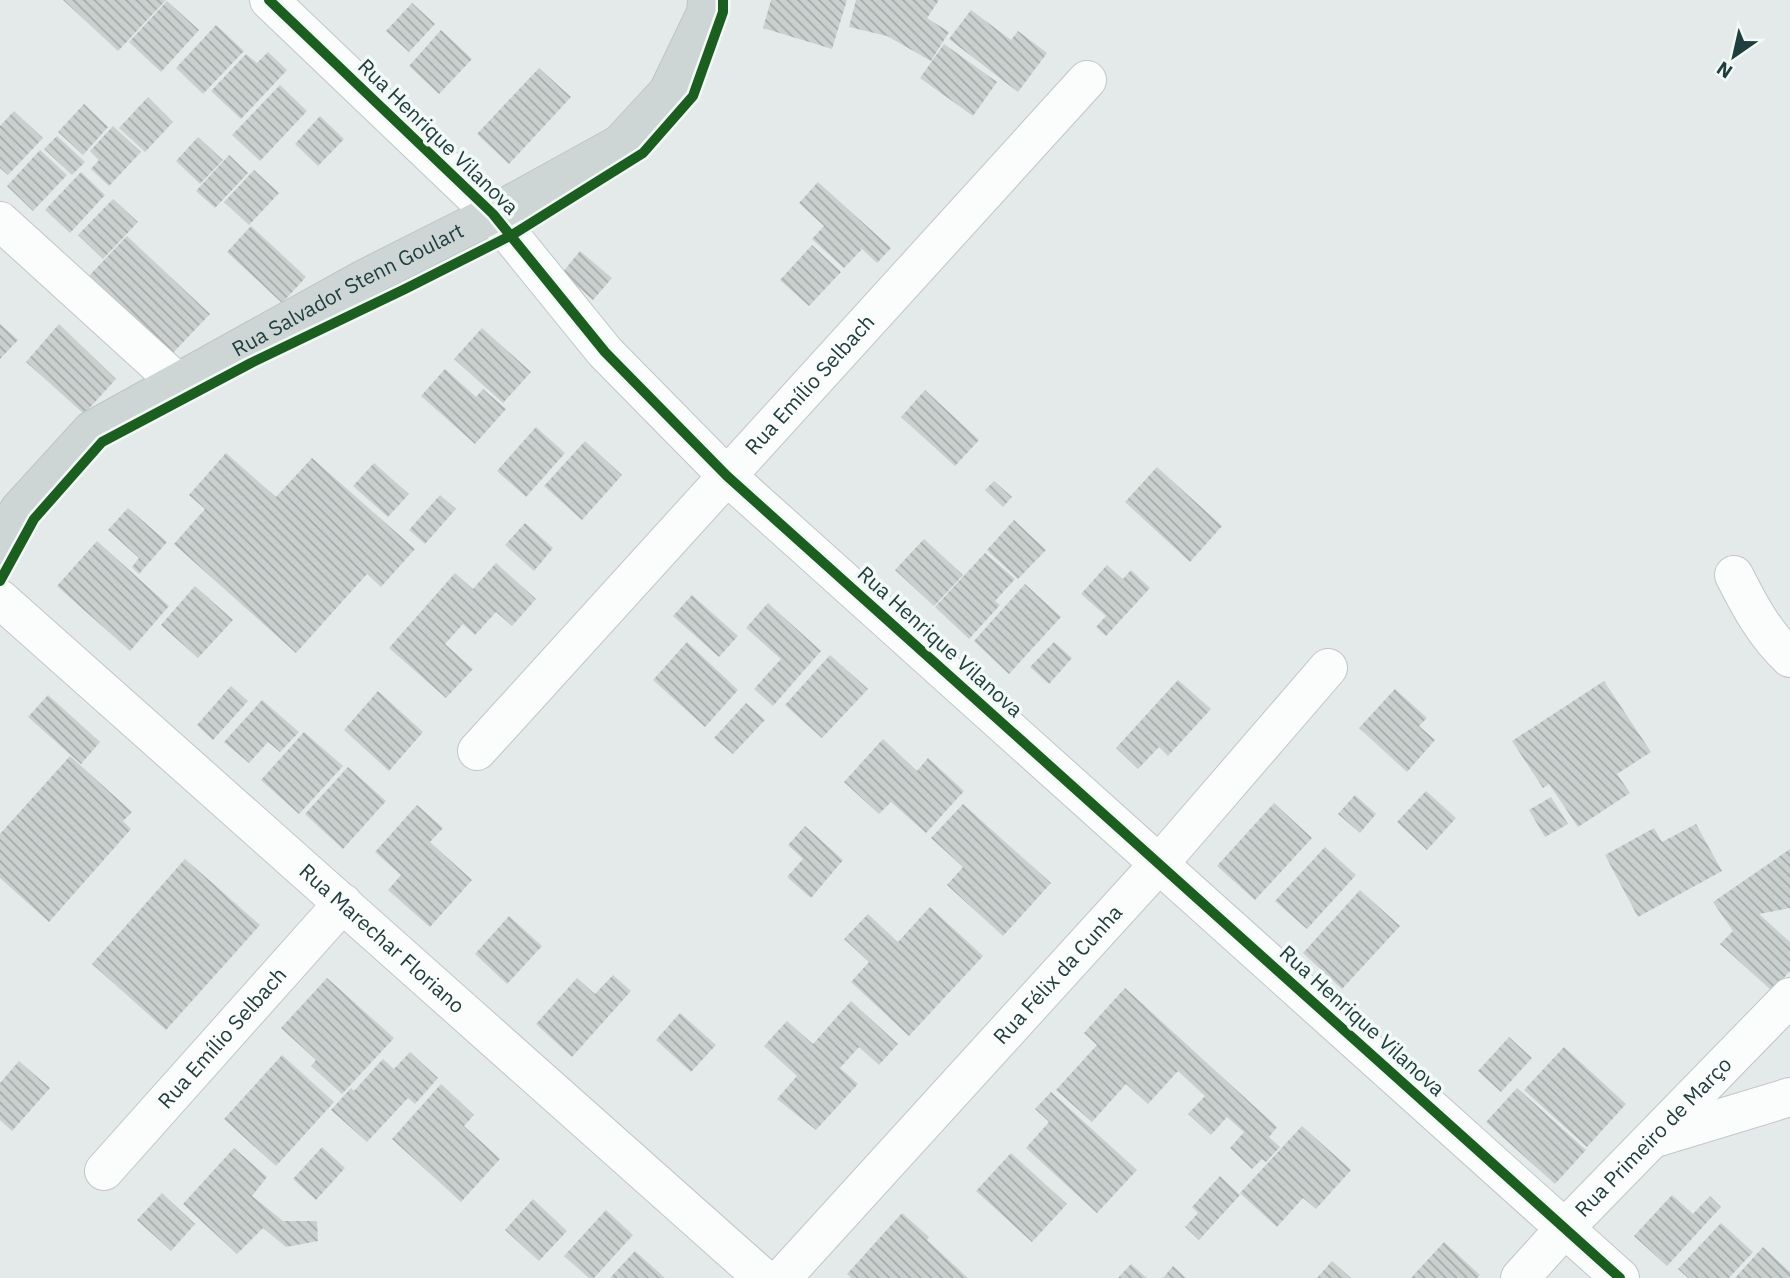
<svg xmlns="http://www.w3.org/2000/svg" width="1790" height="1278" viewBox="0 0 1790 1278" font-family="'IBM Plex Sans',sans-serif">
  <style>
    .building { fill: url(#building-back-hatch) }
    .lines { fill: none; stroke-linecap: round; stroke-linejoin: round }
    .minor-casing { stroke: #c1c6c6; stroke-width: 40 }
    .major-casing { stroke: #bcc5c5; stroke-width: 40 }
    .minor { stroke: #fbfcfc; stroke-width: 38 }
    .major { stroke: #cdd6d5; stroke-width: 38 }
    .cycleway-casing { stroke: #f2f9f7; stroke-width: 15 }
    .cycleway { stroke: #1b5e20; stroke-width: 10 }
    .labels { text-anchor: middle; stroke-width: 7; stroke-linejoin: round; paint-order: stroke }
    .street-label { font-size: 21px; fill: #203e3d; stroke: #f2f9f7 }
  </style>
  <defs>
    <pattern id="building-back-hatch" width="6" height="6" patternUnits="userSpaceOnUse" patternTransform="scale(1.75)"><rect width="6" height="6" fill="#cbd0cf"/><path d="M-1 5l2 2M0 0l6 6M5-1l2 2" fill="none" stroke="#a4aaa9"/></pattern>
  </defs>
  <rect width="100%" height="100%" fill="#e4e9e9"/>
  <g class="building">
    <path d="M 63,0 L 166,0 L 118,51 Z"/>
    <path d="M 771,0 L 847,0 L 832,49 L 763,28 Z"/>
    <path d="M 856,0 L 939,0 L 927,18 L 949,32 L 931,61 L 887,36 L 849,27 Z"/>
    <path d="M 167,1 L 199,30 L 161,72 L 129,42 Z"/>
    <path d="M 412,3 L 435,24 L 409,52 L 386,31 Z"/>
    <path d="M 971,10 L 1011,40 L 1018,31 L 1047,53 L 1018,92 L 949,39 Z"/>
    <path d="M 216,25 L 244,51 L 203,94 L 176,68 Z"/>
    <path d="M 441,30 L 472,59 L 439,94 L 409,66 Z"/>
    <path d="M 944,44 L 997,82 L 973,116 L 920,78 Z"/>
    <path d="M 268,52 L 287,70 L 241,119 L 211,91 L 246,54 L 257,63 Z"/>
    <path d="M 539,68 L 571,97 L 509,164 L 477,134 Z"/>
    <path d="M 280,85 L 307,111 L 260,161 L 232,135 Z"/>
    <path d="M 148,97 L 173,122 L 145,152 L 119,128 Z"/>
    <path d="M 84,104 L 108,127 L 83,155 L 58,132 Z"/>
    <path d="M 14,111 L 43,138 L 8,175 L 0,168 L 0,126 Z"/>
    <path d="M 320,116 L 344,139 L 318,166 L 295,144 Z"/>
    <path d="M 113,126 L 141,152 L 109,186 L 91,169 L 99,160 L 90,151 Z"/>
    <path d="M 57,136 L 85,162 L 72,175 L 44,149 Z"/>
    <path d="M 198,137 L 223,160 L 200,184 L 176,161 Z"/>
    <path d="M 40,150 L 67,175 L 33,211 L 7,186 Z"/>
    <path d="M 229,155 L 248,173 L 215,208 L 196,191 Z"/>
    <path d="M 254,170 L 279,193 L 249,225 L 224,202 Z"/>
    <path d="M 81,172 L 105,195 L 70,233 L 45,210 Z"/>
    <path d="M 818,182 L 891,248 L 877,263 L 862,249 L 844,268 L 812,239 L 824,226 L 799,203 Z"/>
    <path d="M 113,199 L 138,222 L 103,259 L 78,235 Z"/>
    <path d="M 251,226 L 306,277 L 282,303 L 227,252 Z"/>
    <path d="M 127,236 L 210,314 L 170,356 L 87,278 Z"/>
    <path d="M 812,245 L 841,272 L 809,306 L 780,280 Z"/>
    <path d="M 580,251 L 612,278 L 593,300 L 562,273 Z"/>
    <path d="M 0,324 L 18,340 L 0,359 Z"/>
    <path d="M 59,324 L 116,379 L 84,414 L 26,362 Z"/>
    <path d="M 482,328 L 531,372 L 503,403 L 454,359 Z"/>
    <path d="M 445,369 L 476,397 L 483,389 L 506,409 L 475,444 L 421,396 Z"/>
    <path d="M 925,390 L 979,440 L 955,466 L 901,417 Z"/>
    <path d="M 536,427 L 565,453 L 526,497 L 497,471 Z"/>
    <path d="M 585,441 L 622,475 L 582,520 L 544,486 Z"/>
    <path d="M 226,453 L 276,497 L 312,458 L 415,549 L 381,587 L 367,574 L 296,653 L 174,544 L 205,509 L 189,495 Z"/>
    <path d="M 374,463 L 409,494 L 388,517 L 353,486 Z"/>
    <path d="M 1157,467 L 1222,526 L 1190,562 L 1125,502 Z"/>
    <path d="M 994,481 L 1012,497 L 1003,507 L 985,490 Z"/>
    <path d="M 440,495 L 456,509 L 425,544 L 409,530 Z"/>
    <path d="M 128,508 L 167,542 L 139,574 L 132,567 L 139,558 L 108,530 Z"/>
    <path d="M 1014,520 L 1046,550 L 1018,579 L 987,550 Z"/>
    <path d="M 525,523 L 553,548 L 534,571 L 505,545 Z"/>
    <path d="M 924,539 L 963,575 L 934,606 L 895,570 Z"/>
    <path d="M 97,541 L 169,606 L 130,651 L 57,586 Z"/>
    <path d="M 985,553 L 1015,579 L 995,601 L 1000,605 L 969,639 L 935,607 Z"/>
    <path d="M 496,563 L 536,599 L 512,626 L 496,612 L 475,635 L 463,624 L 445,644 L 473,669 L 446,698 L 389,648 L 455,573 L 473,589 Z"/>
    <path d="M 1107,565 L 1123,579 L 1131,570 L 1150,588 L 1106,636 L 1096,627 L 1106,616 L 1081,594 Z"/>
    <path d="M 1025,584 L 1061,617 L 1009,674 L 974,641 Z"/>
    <path d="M 195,586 L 233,620 L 198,658 L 161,625 Z"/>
    <path d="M 692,595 L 738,636 L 719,657 L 673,616 Z"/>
    <path d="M 768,603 L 821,651 L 773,706 L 754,689 L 781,659 L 746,628 Z"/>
    <path d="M 687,642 L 738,690 L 705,727 L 653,680 Z"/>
    <path d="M 1054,642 L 1072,658 L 1049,684 L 1030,667 Z"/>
    <path d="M 830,655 L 868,689 L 822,738 L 785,705 Z"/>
    <path d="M 1178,680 L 1211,709 L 1168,756 L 1159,747 L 1138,769 L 1116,748 Z"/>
    <path d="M 1604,681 L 1651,752 L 1617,774 L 1630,793 L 1578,827 L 1549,784 L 1543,788 L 1512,741 Z"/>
    <path d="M 231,686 L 248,701 L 213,740 L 197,725 Z"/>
    <path d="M 1395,689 L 1427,718 L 1419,726 L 1435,740 L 1407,772 L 1359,728 Z"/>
    <path d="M 378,691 L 423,732 L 389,771 L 344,730 Z"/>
    <path d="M 48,695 L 100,742 L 81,764 L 28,717 Z"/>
    <path d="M 262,700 L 299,732 L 280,752 L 268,742 L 249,763 L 224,742 Z"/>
    <path d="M 746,703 L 765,720 L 733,754 L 714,738 Z"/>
    <path d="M 304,732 L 343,766 L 299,814 L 261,780 Z"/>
    <path d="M 883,739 L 917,771 L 928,758 L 964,791 L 926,833 L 891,802 L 879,814 L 844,782 Z"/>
    <path d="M 70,756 L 132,812 L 123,821 L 131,829 L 49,922 L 0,878 L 0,834 Z"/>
    <path d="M 348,767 L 386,801 L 343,849 L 305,814 Z"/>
    <path d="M 1426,791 L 1456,818 L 1427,850 L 1397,822 Z"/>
    <path d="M 1355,795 L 1376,814 L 1360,833 L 1338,814 Z"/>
    <path d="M 1551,797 L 1568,824 L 1545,837 L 1529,810 Z"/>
    <path d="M 1274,803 L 1312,838 L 1255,900 L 1217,866 Z"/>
    <path d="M 963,804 L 1051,883 L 1003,936 L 947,885 L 963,867 L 931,838 Z"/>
    <path d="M 417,805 L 443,828 L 430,842 L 472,880 L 430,927 L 388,890 L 401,875 L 375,852 Z"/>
    <path d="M 1696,824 L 1722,871 L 1638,917 L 1605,855 L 1654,828 L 1662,842 Z"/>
    <path d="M 805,826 L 843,860 L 811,898 L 787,877 L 803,859 L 788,845 Z"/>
    <path d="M 1325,847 L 1356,875 L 1307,929 L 1275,901 Z"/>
    <path d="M 1790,849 L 1790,908 L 1759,914 L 1790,942 L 1790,971 L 1772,991 L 1720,944 L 1733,931 L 1713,902 Z"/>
    <path d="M 185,859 L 260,925 L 166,1030 L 92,964 Z"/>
    <path d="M 1360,890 L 1400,926 L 1342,989 L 1303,953 Z"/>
    <path d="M 930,907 L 983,956 L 909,1036 L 851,982 L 869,962 L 844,939 L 868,914 L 898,942 Z"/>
    <path d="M 509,916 L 542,946 L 507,984 L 475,954 Z"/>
    <path d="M 613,975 L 631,991 L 572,1057 L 536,1024 L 577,978 L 595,994 Z"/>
    <path d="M 327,978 L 394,1038 L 342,1094 L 311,1066 L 316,1060 L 281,1028 Z"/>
    <path d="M 1125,988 L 1277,1127 L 1269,1137 L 1280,1147 L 1266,1162 L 1262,1159 L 1252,1169 L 1230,1148 L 1244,1132 L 1227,1117 L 1211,1135 L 1188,1114 L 1205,1096 L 1178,1071 L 1148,1104 L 1126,1084 L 1092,1122 L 1056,1090 L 1097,1045 L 1084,1033 Z"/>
    <path d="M 851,1001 L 898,1044 L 879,1065 L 859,1047 L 840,1068 L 858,1084 L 816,1130 L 777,1099 L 797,1076 L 764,1046 L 787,1021 L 813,1044 Z"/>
    <path d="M 680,1013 L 716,1045 L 691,1072 L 656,1040 Z"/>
    <path d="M 1509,1037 L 1532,1058 L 1501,1092 L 1478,1071 Z"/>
    <path d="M 1564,1047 L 1626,1104 L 1587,1147 L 1524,1090 Z"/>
    <path d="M 410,1052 L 438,1078 L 415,1104 L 408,1098 L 367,1142 L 331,1110 L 351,1088 L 354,1091 L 383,1059 L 394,1069 Z"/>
    <path d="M 282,1055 L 334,1102 L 276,1166 L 224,1119 Z"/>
    <path d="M 19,1061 L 50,1088 L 12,1131 L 0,1120 L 0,1083 Z"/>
    <path d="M 441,1084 L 474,1115 L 464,1126 L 500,1159 L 461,1202 L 392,1139 Z"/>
    <path d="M 1517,1088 L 1586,1150 L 1555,1184 L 1486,1122 Z"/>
    <path d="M 1051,1092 L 1137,1170 L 1097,1213 L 1026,1148 L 1049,1122 L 1035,1109 Z"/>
    <path d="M 1302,1126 L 1351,1170 L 1316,1209 L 1303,1198 L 1277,1227 L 1240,1193 Z"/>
    <path d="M 322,1147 L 345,1168 L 316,1200 L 293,1179 Z"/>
    <path d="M 234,1148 L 267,1177 L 252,1196 L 283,1221 L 317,1221 L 318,1241 L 286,1247 L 263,1228 L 237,1254 L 183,1204 Z"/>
    <path d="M 1011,1153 L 1067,1204 L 1032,1242 L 976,1191 Z"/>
    <path d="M 1220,1176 L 1240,1195 L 1199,1240 L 1185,1227 L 1198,1213 L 1192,1207 Z"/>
    <path d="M 162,1193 L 195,1224 L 171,1251 L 137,1220 Z"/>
    <path d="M 1672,1195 L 1693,1214 L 1710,1196 L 1721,1207 L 1667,1266 L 1634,1236 Z"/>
    <path d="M 533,1199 L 567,1231 L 539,1261 L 505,1230 Z"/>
    <path d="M 606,1210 L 633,1235 L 594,1278 L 589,1278 L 564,1256 Z"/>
    <path d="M 902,1213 L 929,1237 L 927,1240 L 968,1278 L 851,1278 L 847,1274 Z"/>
    <path d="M 1721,1223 L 1753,1252 L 1729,1278 L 1688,1278 L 1678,1269 Z"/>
    <path d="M 1444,1242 L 1480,1275 L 1477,1278 L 1411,1278 Z"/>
    <path d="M 1763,1247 L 1790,1272 L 1790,1278 L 1735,1278 Z"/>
    <path d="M 635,1251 L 665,1278 L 610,1278 Z"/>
    <path d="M 1332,1261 L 1351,1278 L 1317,1278 Z"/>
    <path d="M 1131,1264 L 1147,1278 L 1118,1278 Z"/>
    <path d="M 1173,1266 L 1186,1278 L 1163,1278 Z"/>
  </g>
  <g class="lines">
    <g class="minor-casing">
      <g id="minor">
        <path d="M 269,0 L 493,214 L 605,352 L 727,476 L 1620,1278"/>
        <path d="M 0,221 L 177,382"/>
        <path d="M 1734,575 C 1749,605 1765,635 1790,658"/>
        <path id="s1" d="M 0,599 L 763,1278"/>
        <path id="s2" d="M 477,751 L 1087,80"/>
        <path d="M 1655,1138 L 1790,1097"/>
        <path id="s3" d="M 104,1171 L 343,903"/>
        <path id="s4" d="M 782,1278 L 1158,865 L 1328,668"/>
        <path id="s5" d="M 1520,1278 L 1565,1228 L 1790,997"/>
      </g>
    </g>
    <g class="major-casing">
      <g id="major">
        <path id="s6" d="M 0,544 L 19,510 L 92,430 L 364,279 L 493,214 L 620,144 L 668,92 L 706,13 L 707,0"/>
      </g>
    </g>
    <use href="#minor" class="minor"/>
    <use href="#major" class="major"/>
    <g class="cycleway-casing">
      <g id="cycleway">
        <path d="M 269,0 L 493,214 L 605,352 L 727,476 L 1620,1278"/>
        <path d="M 0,581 L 34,519 L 102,442 L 251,363 L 405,289 L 512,235 L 643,153 L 693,96 L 723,12 L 723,0"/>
      </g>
    </g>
    <use href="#cycleway" class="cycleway"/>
  </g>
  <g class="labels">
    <g class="street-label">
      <text transform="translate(438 137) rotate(44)" y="7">Rua Henrique Vilanova</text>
      <text dy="7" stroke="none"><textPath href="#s6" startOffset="439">Rua Salvador Stenn Goulart</textPath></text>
      <text dy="7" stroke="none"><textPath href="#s2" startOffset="495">Rua Emílio Selbach</textPath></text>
      <text transform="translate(940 642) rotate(42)" y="7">Rua Henrique Vilanova</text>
      <text dy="7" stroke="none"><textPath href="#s1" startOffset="511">Rua Marechar Floriano</textPath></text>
      <text dy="7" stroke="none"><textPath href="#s4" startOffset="410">Rua Félix da Cunha</textPath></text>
      <text transform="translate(1362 1021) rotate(42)" y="7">Rua Henrique Vilanova</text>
      <text dy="7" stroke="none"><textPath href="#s3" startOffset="178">Rua Emílio Selbach</textPath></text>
      <text dy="7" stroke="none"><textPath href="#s5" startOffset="194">Rua Primeiro de Março</textPath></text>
    </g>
  </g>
  <g transform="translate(1734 56) rotate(214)" stroke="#f2f9f7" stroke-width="5" paint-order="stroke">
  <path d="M0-5L12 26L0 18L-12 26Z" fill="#203e3d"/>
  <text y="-10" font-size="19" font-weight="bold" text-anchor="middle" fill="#203e3d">N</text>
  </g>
</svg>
